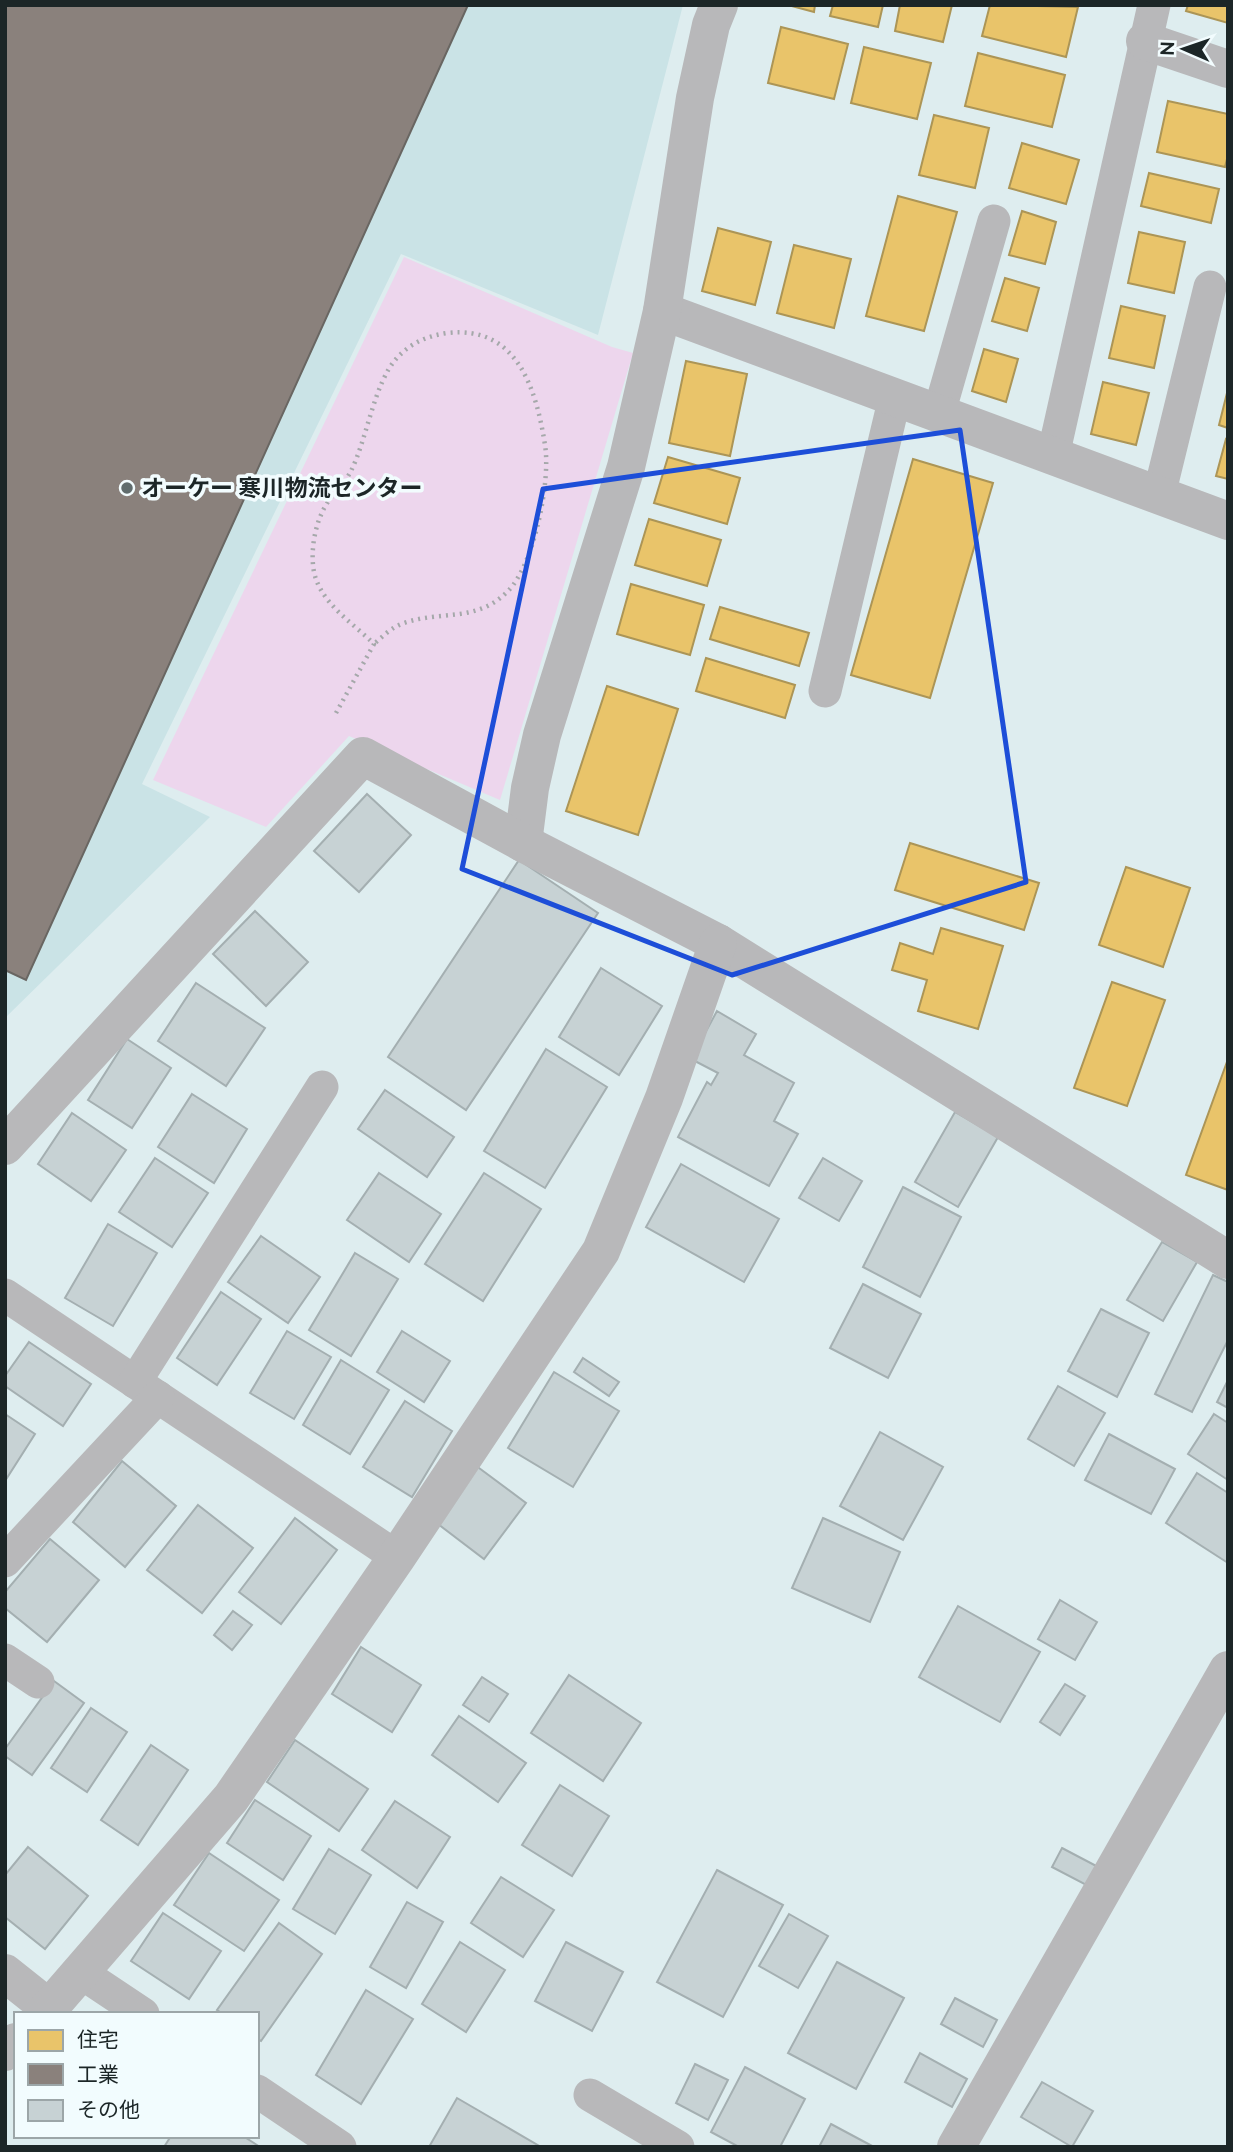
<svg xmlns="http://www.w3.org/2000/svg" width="1233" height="2152" viewBox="0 0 1233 2152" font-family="Raleway,'Noto Sans JP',sans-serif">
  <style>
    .built { fill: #cae3e6 }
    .green { fill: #edd6ed }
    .homes { fill: #e9c46a; stroke: #ac9556; stroke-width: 2 }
    .industry { fill: #8a817c; stroke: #696662; stroke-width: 2 }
    .building { fill: #c7d2d4; stroke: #a4afb1; stroke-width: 2 }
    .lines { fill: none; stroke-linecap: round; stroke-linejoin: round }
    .path { stroke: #a5a8aa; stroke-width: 4.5; stroke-dasharray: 2 5; stroke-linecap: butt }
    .lane { stroke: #b8b8ba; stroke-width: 33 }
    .street { stroke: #b8b8ba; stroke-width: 38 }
    .marked { fill: none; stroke: #1d4ed8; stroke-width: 5; stroke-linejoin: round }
    .poi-dot { fill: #606c6d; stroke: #f2fcfe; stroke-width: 2.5 }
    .labels { text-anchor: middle; stroke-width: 7; stroke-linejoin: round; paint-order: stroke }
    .poi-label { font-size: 23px; font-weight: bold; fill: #1c2627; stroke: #f2fcfe; text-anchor: start }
  </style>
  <rect width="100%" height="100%" fill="#deedef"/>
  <path class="built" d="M 5,5 L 683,5 L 598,335 L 401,254 L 142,784 L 210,817 L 5,1018 Z"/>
  <path class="green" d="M 404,257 L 612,347 L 633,353 L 500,800 L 349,736 L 266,827 L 153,780 Z"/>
  <g class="homes">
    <path d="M 788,5 L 815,5 L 814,12 Z"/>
    <path d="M 833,5 L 883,5 L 878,27 L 830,16 Z"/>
    <path d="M 900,5 L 952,5 L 943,42 L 895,31 Z"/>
    <path d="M 990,5 L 1078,7 L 1066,57 L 982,36 Z"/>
    <path d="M 1188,5 L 1228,5 L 1228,23 L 1186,11 Z"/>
    <path d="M 781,27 L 848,44 L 834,99 L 768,83 Z"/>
    <path d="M 864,47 L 931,63 L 917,119 L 851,103 Z"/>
    <path d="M 978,53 L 1065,75 L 1052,127 L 965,106 Z"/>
    <path d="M 1168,101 L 1228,114 L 1228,155 L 1225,167 L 1157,152 Z"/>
    <path d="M 934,115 L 989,128 L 975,188 L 919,175 Z"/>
    <path d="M 1022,143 L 1079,160 L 1066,204 L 1009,188 Z"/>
    <path d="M 1149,173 L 1219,189 L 1211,223 L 1141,206 Z"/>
    <path d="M 898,196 L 957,212 L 924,331 L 866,316 Z"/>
    <path d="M 1022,211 L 1056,222 L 1045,264 L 1009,255 Z"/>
    <path d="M 718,228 L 771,242 L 755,305 L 702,291 Z"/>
    <path d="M 1139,232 L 1185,242 L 1174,293 L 1128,283 Z"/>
    <path d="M 794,245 L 851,259 L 834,328 L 777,313 Z"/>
    <path d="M 1005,278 L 1039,288 L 1027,331 L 992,321 Z"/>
    <path d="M 1121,306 L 1165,316 L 1154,368 L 1109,358 Z"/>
    <path d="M 984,349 L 1018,359 L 1006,402 L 972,391 Z"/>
    <path d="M 686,361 L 747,374 L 730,456 L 669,443 Z"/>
    <path d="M 1103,382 L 1149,393 L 1136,445 L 1091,434 Z"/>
    <path d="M 1228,389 L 1228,428 L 1219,425 Z"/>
    <path d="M 1226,439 L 1228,440 L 1228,479 L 1216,476 Z"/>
    <path d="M 668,457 L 740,478 L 727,524 L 654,503 Z"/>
    <path d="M 913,459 L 993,483 L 930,698 L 851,675 Z"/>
    <path d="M 649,519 L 721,540 L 707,586 L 635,565 Z"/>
    <path d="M 631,584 L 704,605 L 690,655 L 617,634 Z"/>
    <path d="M 720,607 L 809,633 L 799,666 L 710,639 Z"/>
    <path d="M 706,658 L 795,685 L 785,718 L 696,691 Z"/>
    <path d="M 607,686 L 678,709 L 638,835 L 566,811 Z"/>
    <path d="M 910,843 L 1039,883 L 1024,930 L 895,890 Z"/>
    <path d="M 1126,867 L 1190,888 L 1163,967 L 1099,945 Z"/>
    <path d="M 941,928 L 1003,946 L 978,1029 L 918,1011 L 927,980 L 892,970 L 900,943 L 933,954 Z"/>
    <path d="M 1112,982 L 1165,1000 L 1127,1106 L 1074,1088 Z"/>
    <path d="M 1228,1059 L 1228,1190 L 1186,1175 Z"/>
  </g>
  <path class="industry" d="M 5,5 L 468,5 L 26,980 L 5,970 Z"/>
  <g class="building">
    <path d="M 367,794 L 411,835 L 359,892 L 314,851 Z"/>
    <path d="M 519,860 L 598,913 L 466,1110 L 388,1057 Z"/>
    <path d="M 255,911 L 308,962 L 266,1006 L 213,954 Z"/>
    <path d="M 601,968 L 662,1006 L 619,1075 L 559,1037 Z"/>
    <path d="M 196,983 L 265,1028 L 226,1086 L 158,1041 Z"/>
    <path d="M 717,1011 L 756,1034 L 744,1055 L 794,1083 L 774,1121 L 798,1134 L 769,1186 L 678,1137 L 707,1082 L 711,1085 L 718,1073 L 691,1059 Z"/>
    <path d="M 127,1039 L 171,1068 L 132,1128 L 88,1100 Z"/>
    <path d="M 546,1049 L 607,1087 L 545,1188 L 484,1151 Z"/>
    <path d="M 385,1090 L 454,1137 L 427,1177 L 358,1129 Z"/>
    <path d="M 192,1094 L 247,1129 L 214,1183 L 158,1147 Z"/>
    <path d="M 955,1112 L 998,1137 L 958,1207 L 915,1182 Z"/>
    <path d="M 72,1113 L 126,1150 L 91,1201 L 38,1164 Z"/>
    <path d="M 155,1158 L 208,1193 L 172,1247 L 119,1212 Z"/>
    <path d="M 823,1158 L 862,1181 L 839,1221 L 799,1198 Z"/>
    <path d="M 681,1164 L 779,1219 L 744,1282 L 646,1227 Z"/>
    <path d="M 379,1173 L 441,1214 L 409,1262 L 347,1220 Z"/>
    <path d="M 484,1173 L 541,1209 L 483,1301 L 425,1264 Z"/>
    <path d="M 903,1187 L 961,1217 L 920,1297 L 863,1267 Z"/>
    <path d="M 108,1224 L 157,1253 L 113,1326 L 65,1298 Z"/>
    <path d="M 261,1236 L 320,1277 L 288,1323 L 228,1282 Z"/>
    <path d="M 1162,1242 L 1197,1262 L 1163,1321 L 1127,1300 Z"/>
    <path d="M 355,1253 L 398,1279 L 351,1356 L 309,1330 Z"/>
    <path d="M 1213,1275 L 1228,1282 L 1228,1340 L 1192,1412 L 1155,1394 Z"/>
    <path d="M 863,1284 L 921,1314 L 888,1378 L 830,1348 Z"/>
    <path d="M 221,1292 L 261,1319 L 217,1385 L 177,1358 Z"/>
    <path d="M 1101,1309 L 1149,1333 L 1117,1397 L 1068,1371 Z"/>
    <path d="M 287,1331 L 331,1357 L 294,1419 L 250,1393 Z"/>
    <path d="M 402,1331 L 450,1361 L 424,1402 L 377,1372 Z"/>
    <path d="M 29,1342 L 91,1384 L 63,1426 L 5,1386 L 5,1376 Z"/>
    <path d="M 583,1358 L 619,1382 L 609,1396 L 574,1372 Z"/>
    <path d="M 341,1360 L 389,1390 L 350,1454 L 303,1425 Z"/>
    <path d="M 554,1372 L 619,1411 L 573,1487 L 508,1448 Z"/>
    <path d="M 1228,1380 L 1228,1408 L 1217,1402 Z"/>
    <path d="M 1058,1386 L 1105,1413 L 1074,1466 L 1028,1439 Z"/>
    <path d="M 405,1401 L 452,1431 L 412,1497 L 363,1467 Z"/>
    <path d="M 5,1414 L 35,1434 L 5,1481 Z"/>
    <path d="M 1214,1414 L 1228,1423 L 1228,1480 L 1188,1454 Z"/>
    <path d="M 880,1432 L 943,1467 L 903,1540 L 840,1506 Z"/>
    <path d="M 1109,1434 L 1175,1469 L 1151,1514 L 1085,1480 Z"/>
    <path d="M 122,1461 L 176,1506 L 125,1567 L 73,1522 Z"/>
    <path d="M 475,1465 L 526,1503 L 484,1559 L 434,1521 Z"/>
    <path d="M 1197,1473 L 1228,1493 L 1228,1563 L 1166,1523 Z"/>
    <path d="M 198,1505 L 253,1548 L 202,1613 L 147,1570 Z"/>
    <path d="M 295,1518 L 337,1550 L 281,1624 L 239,1592 Z"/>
    <path d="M 823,1518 L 900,1552 L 870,1622 L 792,1588 Z"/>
    <path d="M 50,1539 L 99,1580 L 47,1642 L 5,1608 L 5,1592 Z"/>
    <path d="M 1060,1600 L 1097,1622 L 1075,1660 L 1038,1639 Z"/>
    <path d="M 958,1606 L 1040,1652 L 1000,1722 L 919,1677 Z"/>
    <path d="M 233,1611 L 252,1625 L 232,1650 L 214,1635 Z"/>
    <path d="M 361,1647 L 421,1685 L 392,1732 L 332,1694 Z"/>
    <path d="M 569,1675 L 641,1723 L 603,1781 L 531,1733 Z"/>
    <path d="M 482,1677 L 508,1694 L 489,1722 L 463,1705 Z"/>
    <path d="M 54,1681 L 84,1703 L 32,1775 L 5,1756 L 5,1749 Z"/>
    <path d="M 1065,1684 L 1085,1696 L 1060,1735 L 1040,1722 Z"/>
    <path d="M 91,1708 L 127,1732 L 87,1792 L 51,1768 Z"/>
    <path d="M 459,1716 L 526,1763 L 498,1802 L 432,1755 Z"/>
    <path d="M 295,1740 L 368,1789 L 339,1831 L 267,1782 Z"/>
    <path d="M 151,1745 L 188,1770 L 138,1845 L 101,1820 Z"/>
    <path d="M 560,1785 L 609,1816 L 572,1876 L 522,1845 Z"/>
    <path d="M 255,1800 L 311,1836 L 283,1880 L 227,1843 Z"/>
    <path d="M 395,1801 L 450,1837 L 417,1888 L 362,1850 Z"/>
    <path d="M 28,1847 L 88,1896 L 45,1949 L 5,1917 L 5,1875 Z"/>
    <path d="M 1062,1848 L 1102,1869 L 1092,1888 L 1052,1867 Z"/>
    <path d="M 329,1849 L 371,1875 L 335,1934 L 293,1909 Z"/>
    <path d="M 209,1853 L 279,1900 L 244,1951 L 174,1905 Z"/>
    <path d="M 717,1870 L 783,1905 L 723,2017 L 657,1982 Z"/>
    <path d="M 501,1877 L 554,1910 L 523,1957 L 471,1923 Z"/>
    <path d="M 407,1902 L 443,1922 L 406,1988 L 370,1967 Z"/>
    <path d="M 163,1913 L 221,1951 L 189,1999 L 131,1961 Z"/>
    <path d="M 789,1914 L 828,1936 L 798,1988 L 759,1966 Z"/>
    <path d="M 279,1923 L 322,1954 L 261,2041 L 257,2039 L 257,2014 L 223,2014 L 217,2010 Z"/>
    <path d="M 460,1942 L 505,1970 L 466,2032 L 422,2004 Z"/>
    <path d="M 566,1942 L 623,1972 L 592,2031 L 535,2001 Z"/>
    <path d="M 837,1962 L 904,1998 L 856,2089 L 788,2053 Z"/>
    <path d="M 366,1990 L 413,2019 L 361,2104 L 316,2075 Z"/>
    <path d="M 955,1998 L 997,2020 L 983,2047 L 941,2024 Z"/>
    <path d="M 920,2053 L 967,2079 L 952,2107 L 905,2082 Z"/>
    <path d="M 695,2064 L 728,2080 L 708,2120 L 676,2103 Z"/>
    <path d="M 745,2067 L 805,2099 L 780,2147 L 739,2147 L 711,2132 Z"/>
    <path d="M 1042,2082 L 1093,2111 L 1072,2147 L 1021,2117 Z"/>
    <path d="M 457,2098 L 541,2147 L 429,2147 Z"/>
    <path d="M 831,2124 L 874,2147 L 819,2147 Z"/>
    <path d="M 171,2136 L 243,2136 L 260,2147 L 164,2147 Z"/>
  </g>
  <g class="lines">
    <path class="path" d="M 336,713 L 374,644 C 352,622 321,604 314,572 C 310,551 315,523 326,505 C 333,493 345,483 351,471 C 367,439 374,384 396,359 C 410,343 427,336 447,333 C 517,325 536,388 545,445 C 551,481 534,565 508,591 C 477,623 441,610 404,623 C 392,627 383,636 374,644"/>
    <g class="lane">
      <path d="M 939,413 L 994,221"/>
      <path d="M 1053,456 L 1154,5"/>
      <path d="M 1159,495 L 1210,287"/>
      <path d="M 825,691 L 895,397"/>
      <path d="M 5,1295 L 397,1557"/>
      <path d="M 135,1382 L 322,1087"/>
      <path d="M 5,1561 L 158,1397"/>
      <path d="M 5,1660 L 38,1682"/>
      <path d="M 80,1972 L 143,2014"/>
      <path d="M 257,2091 L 340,2147"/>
      <path d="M 590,2095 L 678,2147"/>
    </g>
    <g class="street">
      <path d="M 1145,41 L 1228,69"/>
      <path d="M 662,311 L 1228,521"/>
      <path d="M 523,843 L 530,788 L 542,735 L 626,467 L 662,311 L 695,98 L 711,25 L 719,5"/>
      <path d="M 5,1146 L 363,756 L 523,843 L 718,943 L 1228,1260"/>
      <path d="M 5,1973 L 49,2008"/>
      <path d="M 44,2014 L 231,1798 L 397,1557 L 601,1251 L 664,1098 L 718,943"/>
      <path d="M 5,2052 L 16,2042"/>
      <path d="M 956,2147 L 1228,1670"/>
    </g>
  </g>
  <path class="marked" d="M 960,430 L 1026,882 L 732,975 L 462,869 L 543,489 Z"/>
  <circle class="poi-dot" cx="127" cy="488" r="7"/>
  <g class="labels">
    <g class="poi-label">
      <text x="141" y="496">オーケー 寒川物流センター</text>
    </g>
  </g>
  <rect width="1233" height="2152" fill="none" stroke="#1c2627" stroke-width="14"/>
  <rect x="14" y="2012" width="245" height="126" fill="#f2fcfe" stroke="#9ca6a8" stroke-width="2"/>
  <rect x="28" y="2030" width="35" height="21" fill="#e9c46a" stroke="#9ca6a8" stroke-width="2"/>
  <text x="77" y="2047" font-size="21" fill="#1c2627">住宅</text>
  <rect x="28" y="2064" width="35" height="21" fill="#8a817c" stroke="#9ca6a8" stroke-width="2"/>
  <text x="77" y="2082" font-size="21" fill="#1c2627">工業</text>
  <rect x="28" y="2100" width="35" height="21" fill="#c7d2d4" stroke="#9ca6a8" stroke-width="2"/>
  <text x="77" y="2117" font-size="21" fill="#1c2627">その他</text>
  <g transform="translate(1184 49) rotate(272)" stroke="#f2fcfe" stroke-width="5" paint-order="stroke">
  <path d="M0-5L12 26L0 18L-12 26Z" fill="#1c2627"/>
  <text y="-10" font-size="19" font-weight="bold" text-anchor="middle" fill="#1c2627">N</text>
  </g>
</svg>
